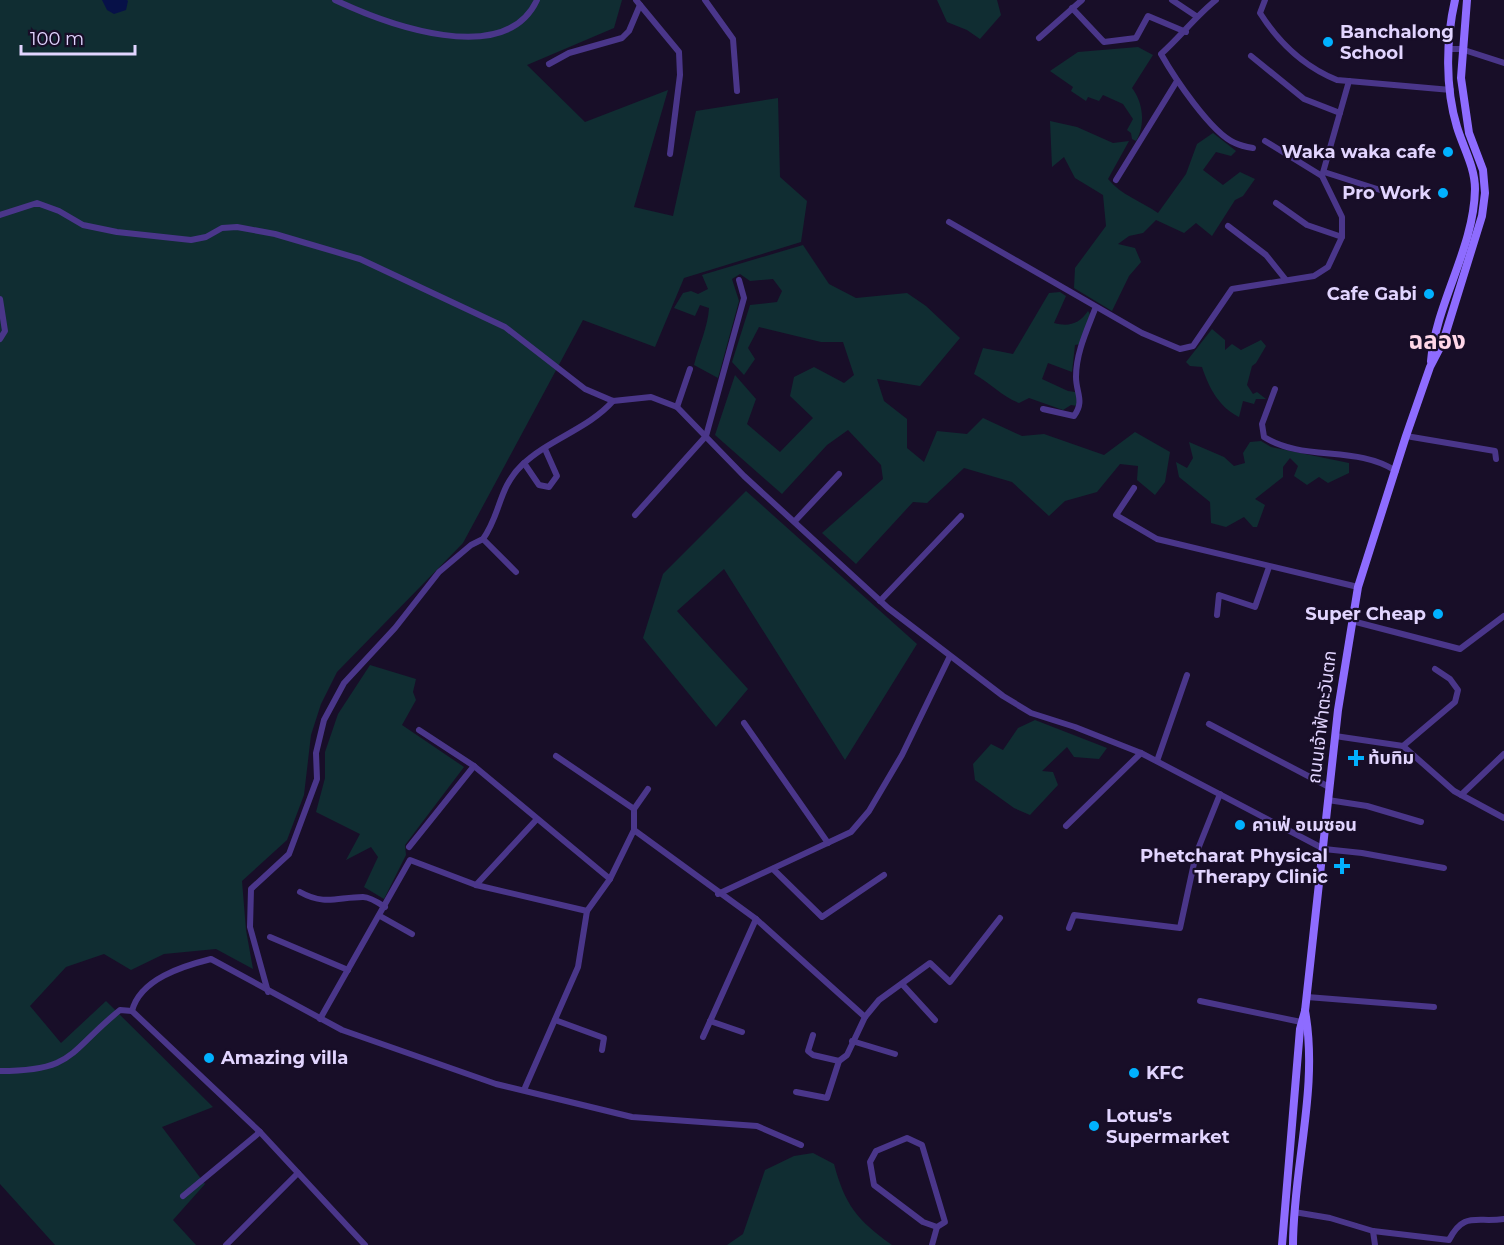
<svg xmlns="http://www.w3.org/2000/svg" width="1504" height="1245" viewBox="0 0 1504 1245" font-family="Montserrat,'Noto Sans Thai',sans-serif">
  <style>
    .green { fill: #102d32 }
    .water { fill: #071148 }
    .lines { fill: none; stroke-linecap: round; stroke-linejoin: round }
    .minor { stroke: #4a368a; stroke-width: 6 }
    .secondary { stroke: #8e6cff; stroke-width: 8 }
    .poi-dot { fill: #01b1ff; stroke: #180e28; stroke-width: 2 }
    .labels { text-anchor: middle; stroke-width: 4.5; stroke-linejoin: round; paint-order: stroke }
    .poi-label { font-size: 18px; font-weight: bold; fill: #e2d5ff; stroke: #180e28; text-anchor: start }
    .street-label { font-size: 18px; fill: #e2d5ff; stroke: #180e28 }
    .district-label { font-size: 24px; font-weight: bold; fill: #ffd7e8; stroke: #180e28 }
  </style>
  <rect width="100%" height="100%" fill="#180e28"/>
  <g class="green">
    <path d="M 0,0 L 622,0 L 614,28 L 527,65 L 585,122 L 668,90 L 634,207 L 673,216 L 696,111 L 778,98 L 780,177 L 807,201 L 801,242 L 684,278 L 655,347 L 583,320 L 463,543 L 337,672 L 321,704 L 311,735 L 304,795 L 287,840 L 242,881 L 246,930 L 253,969 L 216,949 L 164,954 L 131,970 L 104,954 L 66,967 L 30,1006 L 61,1043 L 106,1001 L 213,1107 L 162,1127 L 205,1184 L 173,1220 L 196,1245 L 55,1245 L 0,1184 Z"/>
    <path d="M 937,0 L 997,0 L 1001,15 L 980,39 L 967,30 L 947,22 Z"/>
    <path d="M 1138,47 L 1153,55 L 1132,88 C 1143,102 1146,125 1136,141 L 1132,139 L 1131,133 L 1127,130 L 1133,119 L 1123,104 L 1103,95 L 1099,101 L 1088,97 L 1086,101 L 1071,91 L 1073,87 L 1050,71 L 1078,52 Z"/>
    <path d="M 1050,121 L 1077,127 L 1113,143 L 1129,141 L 1108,179 C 1121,195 1141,201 1158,213 L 1186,174 L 1197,144 L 1213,133 L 1236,151 L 1231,156 L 1216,152 L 1203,170 L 1223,185 L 1240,172 L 1255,179 L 1243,196 L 1235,200 L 1212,236 L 1196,223 L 1184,233 L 1156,220 L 1143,233 L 1129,236 L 1118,244 L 1135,248 L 1141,262 L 1129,276 L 1112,311 L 1074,288 L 1075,268 L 1106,226 L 1103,195 L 1075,178 L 1064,157 L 1052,167 Z"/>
    <path d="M 803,245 L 829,284 L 856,298 L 907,293 L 926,306 L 960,338 L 920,386 L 877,379 L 884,401 L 907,419 L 907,448 L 924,462 L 937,431 L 967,434 L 983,418 L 1022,436 L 1044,434 L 1104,455 L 1135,432 L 1170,452 L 1165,482 L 1155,495 L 1137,480 L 1138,466 L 1120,464 L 1097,492 L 1065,501 L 1049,516 L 1012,482 L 964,468 L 927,503 L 913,502 L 856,564 L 822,533 L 883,479 L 881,465 L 848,430 L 827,445 L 782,494 L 715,435 L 735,375 L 756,399 L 747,424 L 780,452 L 813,418 L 790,396 L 794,377 L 814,367 L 844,383 L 854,375 L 843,342 L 821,342 L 759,327 L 748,348 L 755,359 L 744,375 L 732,362 L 750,305 L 777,302 L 782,291 L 773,279 L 750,281 L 740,274 L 732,279 L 739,301 L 718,378 L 694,365 C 699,345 708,327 709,308 L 700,305 L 695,316 L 674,308 L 683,293 L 691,291 L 698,294 L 708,289 L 702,275 Z"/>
    <path d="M 1060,292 L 1066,296 L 1054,323 C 1069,327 1079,324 1088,311 L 1090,314 L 1080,344 L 1075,345 L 1072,372 L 1048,363 L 1042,379 L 1068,391 L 1075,392 L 1078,396 L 1078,406 L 1071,405 L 1063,410 L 1029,398 L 1019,403 C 1003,397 990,383 974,374 L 983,348 L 1013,354 L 1049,293 Z"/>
    <path d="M 1212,329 L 1225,340 L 1225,350 L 1232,344 L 1241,350 L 1261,340 L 1266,346 L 1256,363 L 1252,366 L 1247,385 L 1253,394 L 1257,392 L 1266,399 L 1256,399 L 1254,404 L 1243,401 L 1239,417 C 1219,407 1209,388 1202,367 L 1190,366 L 1186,362 Z"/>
    <path d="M 1261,441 L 1271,447 L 1349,463 L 1349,473 L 1328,483 L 1319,477 L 1307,485 L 1294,476 L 1298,466 L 1290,458 L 1283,467 L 1283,477 L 1255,499 L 1265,505 L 1257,527 L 1253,527 L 1244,517 L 1226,527 L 1211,523 L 1210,502 L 1179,477 L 1176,462 L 1187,468 L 1193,458 L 1189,442 L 1224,457 L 1234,466 L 1245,463 L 1243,453 L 1250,442 Z"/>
    <path d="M 746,491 L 917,644 L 845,760 L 724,569 L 677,611 L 748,689 L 716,727 L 643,638 L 663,574 Z"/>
    <path d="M 370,665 L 416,679 L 413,692 L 416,700 L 402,725 L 464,767 L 405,845 L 406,855 L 384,899 L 364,887 L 378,857 L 371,847 L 346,860 L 360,834 L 316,812 L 325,778 L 325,752 L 338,714 Z"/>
    <path d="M 1035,720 L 1107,748 L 1099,759 L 1074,757 L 1067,747 L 1042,771 L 1053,772 L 1058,785 L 1030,815 L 1014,808 L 975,780 L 973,764 L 991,744 L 1003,750 L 1018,728 Z"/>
    <path d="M 813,1153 L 834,1164 C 845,1205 857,1220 892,1245 L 727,1245 L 743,1234 L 765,1170 L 794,1156 Z"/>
  </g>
  <path class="water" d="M 102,0 L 127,0 L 128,1 L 126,10 L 114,14 L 107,10 Z"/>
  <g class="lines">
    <g class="minor">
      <path d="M 335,0 C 386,24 505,69 537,0"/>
      <path d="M 636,0 L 679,52 L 680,75 L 670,154"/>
      <path d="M 705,0 L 733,39 L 737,91"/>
      <path d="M 1172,0 L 1196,16"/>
      <path d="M 1216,0 C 1196,16 1181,36 1161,54 C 1174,77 1211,133 1235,143 C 1241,146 1247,147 1253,148"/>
      <path d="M 1265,0 L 1260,13 C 1279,43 1305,67 1337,80 L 1451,90"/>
      <path d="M 1072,8 L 1104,42 L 1136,38 L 1148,16 L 1186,32"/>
      <path d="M 1039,38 L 1082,0"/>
      <path d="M 1450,49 L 1461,49 L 1504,63"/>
      <path d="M 1251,56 L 1304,99 L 1340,113"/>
      <path d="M 549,64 L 569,53 L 622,38 L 629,31 L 640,5"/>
      <path d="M 1265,141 L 1322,176"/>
      <path d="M 1324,172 L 1402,197"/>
      <path d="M 1116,180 L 1177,81"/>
      <path d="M 1276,203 L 1307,225 L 1342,237"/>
      <path d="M 0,215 L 37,203 L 59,211 L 83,225 L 117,232 L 191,240 L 206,237 L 222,228 L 237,227 L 275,234 L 360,259 L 505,327 L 585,389 L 613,401 L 651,397 L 677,407 L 744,476 L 888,608 L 1003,696 L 1031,713 L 1075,727 L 1141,753 L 1324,849 L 1362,853 L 1444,868"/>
      <path d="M 949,222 L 1142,333 L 1180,349 L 1193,346 L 1232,289 L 1314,276 L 1328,267 L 1342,237 L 1342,217 L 1322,176 L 1349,81"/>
      <path d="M 1228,226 L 1266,255 L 1286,280"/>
      <path d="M 0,299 L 5,331 L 0,339"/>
      <path d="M 1275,389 L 1262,424 L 1264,437 C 1304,462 1356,445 1396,471"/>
      <path d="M 677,407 L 690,369"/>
      <path d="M 1043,409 L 1074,416 C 1085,401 1076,393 1076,377 C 1076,353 1087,330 1095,309"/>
      <path d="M 1406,436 L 1495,451 L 1496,459"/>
      <path d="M 524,463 L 539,485 L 549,487 L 557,476 L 545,449"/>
      <path d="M 1134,488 L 1116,515 L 1157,539 L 1358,587"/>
      <path d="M 635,515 L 706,436 L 744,298 L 739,280"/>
      <path d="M 795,521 L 839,474"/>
      <path d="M 483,539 L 516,572"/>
      <path d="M 880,601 L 961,516"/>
      <path d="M 1217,615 L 1219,595 L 1255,607 L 1269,567"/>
      <path d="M 1352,621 L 1460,649 L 1504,616"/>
      <path d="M 744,723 L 828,843"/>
      <path d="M 1209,724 L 1329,787"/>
      <path d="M 419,730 L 474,766 L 610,879 L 634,830 L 756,919 L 865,1017"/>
      <path d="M 1335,736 L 1403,746 L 1454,791 L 1504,818"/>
      <path d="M 1403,746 L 1455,702 L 1458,690 L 1450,679 L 1435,669"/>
      <path d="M 556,756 L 634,809 L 634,830"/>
      <path d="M 1157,761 L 1187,675"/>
      <path d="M 1461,795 L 1504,754"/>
      <path d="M 1328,800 L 1367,806 L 1421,822"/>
      <path d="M 634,809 L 648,789"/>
      <path d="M 1066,826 L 1141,753"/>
      <path d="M 409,847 L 474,766"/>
      <path d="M 773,869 L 822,917 L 884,875"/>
      <path d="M 476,885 L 537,819"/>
      <path d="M 300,892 C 325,906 338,897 363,897 C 370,897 379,903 385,907"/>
      <path d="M 718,894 L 851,832 L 869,811 L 902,755 L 950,656"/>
      <path d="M 380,916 L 412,934"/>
      <path d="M 1069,928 L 1074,915 L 1180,928 L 1196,854 L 1220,794"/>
      <path d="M 270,937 L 348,970"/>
      <path d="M 902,984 L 935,1020"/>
      <path d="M 268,992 L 250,927 L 251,889 L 289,854 L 317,779 L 316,753 L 324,720 L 344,683 L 395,628 L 439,572 L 471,545 L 483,539 C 501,514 498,488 522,465 C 549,439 588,429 613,401"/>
      <path d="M 1307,997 L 1434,1007"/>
      <path d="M 1200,1001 L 1301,1022"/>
      <path d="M 320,1019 L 410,860 L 476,885 L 587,911 L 610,879"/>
      <path d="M 555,1020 L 604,1038 L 602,1050"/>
      <path d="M 710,1021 L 742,1032"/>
      <path d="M 813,1035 L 808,1051 L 813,1055 L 839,1061"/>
      <path d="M 703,1037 L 756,919"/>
      <path d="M 852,1041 L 895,1054"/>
      <path d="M 0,1071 C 75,1071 68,1052 120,1010 L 132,1011"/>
      <path d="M 524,1090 L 578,967 L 587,911"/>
      <path d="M 796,1092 L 827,1098 L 839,1061 L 847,1055 L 865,1017 L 879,1000 L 930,963 L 950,982 L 1000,918"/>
      <path d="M 907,1138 L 922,1145 L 945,1222 L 937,1227 L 923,1222 L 874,1185 L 870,1162 L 876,1151 Z"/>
      <path d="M 183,1196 L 260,1132"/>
      <path d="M 1294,1212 L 1330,1218 L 1373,1231 L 1449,1240 C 1464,1211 1476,1223 1504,1219"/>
      <path d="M 1373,1231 L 1375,1245"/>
      <path d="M 226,1245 L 298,1173"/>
      <path d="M 365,1245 L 260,1132 L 132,1011 C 140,979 183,966 211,959 L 342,1030 L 496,1084 L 632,1117 L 757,1126 L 801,1145"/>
      <path d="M 932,1245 L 937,1227"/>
    </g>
    <g class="secondary">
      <path d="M 1431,361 C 1436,302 1474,249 1475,189 C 1475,167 1463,147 1457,127 C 1445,88 1446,39 1455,0"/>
      <path d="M 1282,1245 L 1300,1029 L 1305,1011 L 1338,710 L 1358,587 L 1406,436 L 1430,367 L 1443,342 L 1482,216 L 1485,193 L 1483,170 L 1469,133 L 1461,78 L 1467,0"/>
      <path d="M 1293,1245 C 1293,1168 1319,1088 1305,1011"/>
    </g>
  </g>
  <g class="poi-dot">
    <circle cx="1328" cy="42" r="6"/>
    <circle cx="1448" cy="152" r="6"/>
    <circle cx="1443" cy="193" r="6"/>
    <circle cx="1429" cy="294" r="6"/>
    <circle cx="1438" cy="614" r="6"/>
    <path d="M1353 749h6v6h6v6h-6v6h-6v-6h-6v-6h6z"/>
    <circle cx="1240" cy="825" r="6"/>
    <path d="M1339 857h6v6h6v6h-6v6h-6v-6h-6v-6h6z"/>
    <circle cx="209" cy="1058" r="6"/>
    <circle cx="1134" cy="1073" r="6"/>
    <circle cx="1094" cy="1126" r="6"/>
  </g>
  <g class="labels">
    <g class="poi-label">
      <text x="1340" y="38">Banchalong<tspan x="1340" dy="21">School</tspan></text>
      <text x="1436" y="158" text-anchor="end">Waka waka cafe</text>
      <text x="1431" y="199" text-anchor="end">Pro Work</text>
      <text x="1417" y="300" text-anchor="end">Cafe Gabi</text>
      <text x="1426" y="620" text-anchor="end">Super Cheap</text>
      <text x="1368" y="764">ท้บทิม</text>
      <text x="1252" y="831">คาเฟ่ อเมซอน</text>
      <text x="1328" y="862" text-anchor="end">Phetcharat Physical<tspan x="1328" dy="21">Therapy Clinic</tspan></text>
      <text x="221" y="1064">Amazing villa</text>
      <text x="1146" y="1079">KFC</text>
      <text x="1106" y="1122">Lotus's<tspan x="1106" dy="21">Supermarket</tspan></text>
    </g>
    <g class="street-label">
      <text transform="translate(1322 717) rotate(-83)" y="6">ถนนเจ้าฟ้าตะวันตก</text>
    </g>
    <g class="district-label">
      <text x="1437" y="349">ฉลอง</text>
    </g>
  </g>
  <path d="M21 45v9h114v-9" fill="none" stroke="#e2d5ff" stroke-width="3"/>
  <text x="30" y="45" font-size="18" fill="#e2d5ff" stroke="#180e28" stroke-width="4.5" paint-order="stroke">100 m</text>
</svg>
